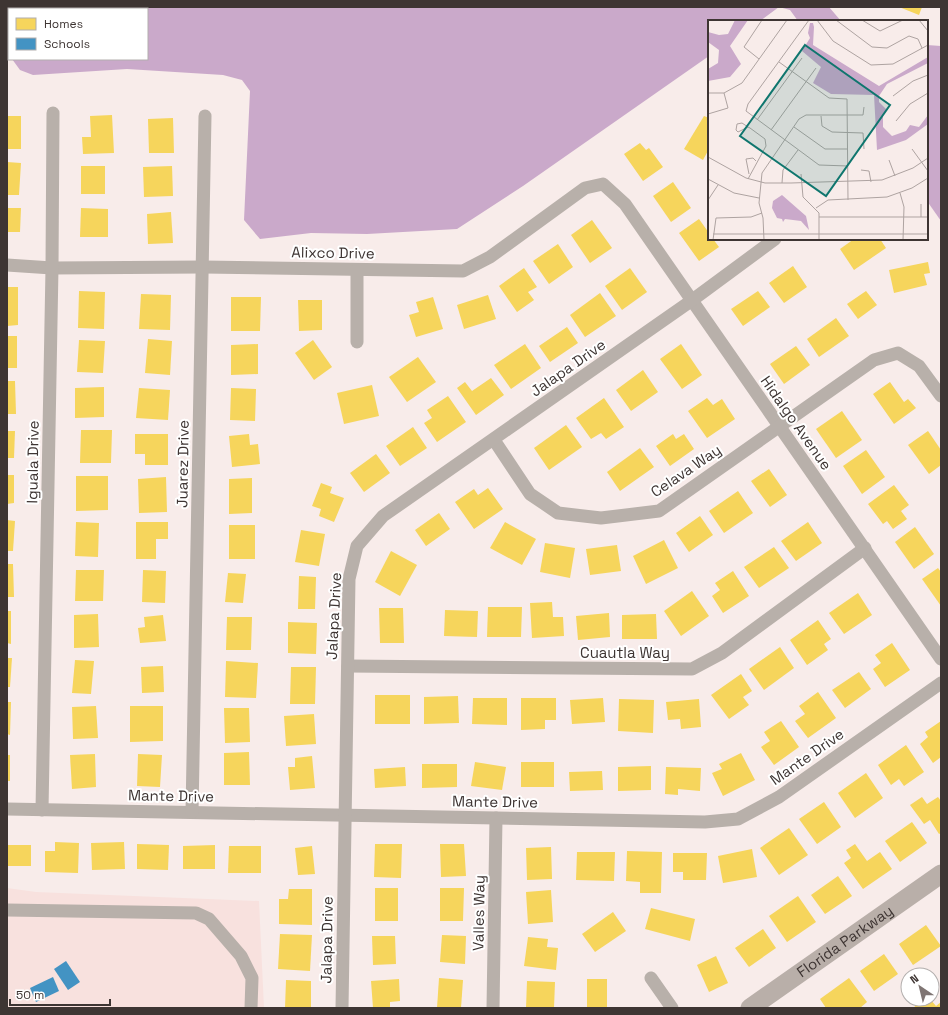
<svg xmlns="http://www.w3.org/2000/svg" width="948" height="1015" viewBox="0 0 948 1015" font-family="'Space Grotesk',sans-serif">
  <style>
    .built { fill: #f8e1de }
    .water { fill: #caa9ca }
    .homes { fill: #f6d55c }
    .schools { fill: #4393c3 }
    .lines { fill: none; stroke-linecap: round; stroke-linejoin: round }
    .street { stroke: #b8b0aa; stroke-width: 13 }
    .secondary { stroke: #b9afa9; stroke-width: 19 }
    .labels { text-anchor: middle; stroke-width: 4; stroke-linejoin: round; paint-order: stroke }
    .street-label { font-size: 15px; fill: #3e3533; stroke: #fff }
    .inset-road { fill: none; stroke: #aea3a1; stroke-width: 1 }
    .view { fill: #0f766e; fill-opacity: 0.15; stroke: #0f766e; stroke-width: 2 }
    .inset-edge { fill: none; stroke: #3e3533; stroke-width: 2 }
  </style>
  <rect width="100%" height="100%" fill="#f8ecea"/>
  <path class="built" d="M 7,888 L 36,892 L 259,901 L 264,1008 L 7,1008 Z"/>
  <g class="water">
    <path d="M 7,7 L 829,7 L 841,21 L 798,21 L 790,10 L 779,7 L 760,21 L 709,21 L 709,56 L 523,186 L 457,229 L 367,234 L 311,233 L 260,239 L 244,220 L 250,91 L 242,80 L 223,75 L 127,69 L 33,75 L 20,70 L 12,59 L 147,59 L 147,9 L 9,9 L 9,50 L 7,44 Z"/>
    <path d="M 927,45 L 941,46 L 941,221 L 927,201 Z"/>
  </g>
  <g class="homes">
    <path d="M 899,7 L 922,7 L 919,15 Z"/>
    <path d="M 112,115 L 114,153 L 83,154 L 82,137 L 91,137 L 90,116 Z"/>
    <rect x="7" y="116" width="14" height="33"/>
    <path d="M 704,116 L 709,118 L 709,149 L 703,160 L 684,149 Z"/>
    <path d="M 173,118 L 174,153 L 149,153 L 148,119 Z"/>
    <path d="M 640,143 L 646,150 L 649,148 L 663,167 L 643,181 L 624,154 Z"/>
    <path d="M 7,162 L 21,163 L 19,195 L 7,195 Z"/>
    <rect x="81" y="166" width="24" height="28"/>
    <path d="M 172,166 L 173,196 L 144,197 L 143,167 Z"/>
    <path d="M 673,182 L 691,208 L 671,222 L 653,196 Z"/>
    <path d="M 7,208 L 21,208 L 20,232 L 7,232 Z"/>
    <path d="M 81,208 L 108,209 L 108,237 L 80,237 Z"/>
    <path d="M 171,212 L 173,243 L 148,244 L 147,214 Z"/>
    <path d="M 699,219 L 709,233 L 709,239 L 713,239 L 719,247 L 699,261 L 679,233 Z"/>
    <path d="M 592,220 L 612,248 L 590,263 L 571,235 Z"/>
    <path d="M 854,239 L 880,239 L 886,248 L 854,270 L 840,249 Z"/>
    <path d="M 558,244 L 573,267 L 549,284 L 533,261 Z"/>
    <path d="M 928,262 L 930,273 L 924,274 L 927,285 L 894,293 L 889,270 Z"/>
    <path d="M 793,266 L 807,287 L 784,303 L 769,283 Z"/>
    <path d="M 524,268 L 537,287 L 528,292 L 534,300 L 517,312 L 499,286 Z"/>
    <path d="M 630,268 L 647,292 L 622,310 L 605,286 Z"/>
    <path d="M 7,287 L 18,287 L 18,325 L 7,326 Z"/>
    <path d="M 79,291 L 105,292 L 104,329 L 78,328 Z"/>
    <path d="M 758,291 L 770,307 L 743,326 L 731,309 Z"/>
    <path d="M 866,291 L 877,305 L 858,319 L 847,304 Z"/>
    <path d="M 600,293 L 616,316 L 585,337 L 570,315 Z"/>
    <path d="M 141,294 L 171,295 L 170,330 L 139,329 Z"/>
    <path d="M 488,295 L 496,319 L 464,329 L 457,305 Z"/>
    <path d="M 231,297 L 261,297 L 260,331 L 231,331 Z"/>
    <path d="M 433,297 L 443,329 L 416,337 L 409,315 L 419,312 L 416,302 Z"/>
    <path d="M 298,300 L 322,300 L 322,330 L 299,331 Z"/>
    <path d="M 836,318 L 849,336 L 819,357 L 807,339 Z"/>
    <path d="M 567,327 L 578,343 L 550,362 L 539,346 Z"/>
    <rect x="7" y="336" width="10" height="32"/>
    <path d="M 148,339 L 172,341 L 170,375 L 145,373 Z"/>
    <path d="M 79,340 L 105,341 L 103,373 L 77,372 Z"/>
    <path d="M 313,340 L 332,367 L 314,380 L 295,353 Z"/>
    <path d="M 258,344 L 258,374 L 231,375 L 231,345 Z"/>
    <path d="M 525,344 L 541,368 L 511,389 L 494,365 Z"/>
    <path d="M 681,344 L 702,375 L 682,389 L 660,359 Z"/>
    <path d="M 796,346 L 810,365 L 784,384 L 770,364 Z"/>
    <path d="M 418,357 L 436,382 L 407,402 L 389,377 Z"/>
    <path d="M 643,370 L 658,392 L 631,411 L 616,390 Z"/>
    <path d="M 491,378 L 504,395 L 476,415 L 457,388 L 465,382 L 472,391 Z"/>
    <path d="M 7,381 L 15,381 L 16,414 L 7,414 Z"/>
    <path d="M 890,382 L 904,402 L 908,399 L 916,408 L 894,424 L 873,394 Z"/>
    <path d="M 372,385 L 379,416 L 344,424 L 337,393 Z"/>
    <path d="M 104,387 L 104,417 L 75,418 L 75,388 Z"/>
    <path d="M 139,388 L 170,390 L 168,420 L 136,418 Z"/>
    <path d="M 231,388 L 256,389 L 255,421 L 230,420 Z"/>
    <path d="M 448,396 L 466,422 L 437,442 L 424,423 L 432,418 L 427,410 Z"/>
    <path d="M 604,398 L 624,427 L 606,439 L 601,433 L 591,439 L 576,418 Z"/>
    <path d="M 707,398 L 713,405 L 722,399 L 735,419 L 707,438 L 688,411 Z"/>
    <path d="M 842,411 L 862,440 L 836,458 L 816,429 Z"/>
    <path d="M 566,425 L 582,447 L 549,470 L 534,448 Z"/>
    <path d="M 413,427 L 427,448 L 400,466 L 386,446 Z"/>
    <path d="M 81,430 L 112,430 L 111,463 L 80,463 Z"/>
    <path d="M 7,431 L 15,431 L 14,458 L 7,458 Z"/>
    <path d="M 928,431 L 941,450 L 941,465 L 929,474 L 908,445 Z"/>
    <path d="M 135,434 L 168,434 L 168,465 L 145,465 L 145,454 L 135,454 Z"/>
    <path d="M 249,434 L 250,445 L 258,444 L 260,464 L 232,467 L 229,436 Z"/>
    <path d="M 673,434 L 676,439 L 684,434 L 694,449 L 670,466 L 656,446 Z"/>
    <path d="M 640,448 L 654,467 L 620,491 L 607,472 Z"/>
    <path d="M 866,450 L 885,477 L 862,494 L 843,466 Z"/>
    <path d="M 376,454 L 390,473 L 364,492 L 350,473 Z"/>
    <path d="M 769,469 L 787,495 L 770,507 L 751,481 Z"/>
    <path d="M 7,475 L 14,475 L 14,503 L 7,504 Z"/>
    <path d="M 76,476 L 108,476 L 108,510 L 76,511 Z"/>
    <path d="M 166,477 L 167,512 L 139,513 L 138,479 Z"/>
    <path d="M 252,478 L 252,513 L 229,514 L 229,479 Z"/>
    <path d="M 321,483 L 332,487 L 330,493 L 344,498 L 334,522 L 319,516 L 321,509 L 312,506 Z"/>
    <path d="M 894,485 L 909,505 L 901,511 L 907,519 L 893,529 L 887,521 L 883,524 L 868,504 Z"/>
    <path d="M 488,488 L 503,509 L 474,529 L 455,502 L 474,489 L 478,495 Z"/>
    <path d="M 738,491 L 753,513 L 724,533 L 709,511 Z"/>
    <path d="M 439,513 L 450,529 L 426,546 L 415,530 Z"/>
    <path d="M 700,516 L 713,535 L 689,552 L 676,533 Z"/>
    <path d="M 7,520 L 15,521 L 13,551 L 7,551 Z"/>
    <path d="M 76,522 L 99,523 L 98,557 L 75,556 Z"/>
    <path d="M 136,522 L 168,522 L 168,539 L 156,539 L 156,559 L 136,559 Z"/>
    <path d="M 505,522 L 536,539 L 522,565 L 490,548 Z"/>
    <path d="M 808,522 L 822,543 L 796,561 L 781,541 Z"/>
    <rect x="229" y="525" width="26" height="34"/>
    <path d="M 915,527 L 934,554 L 914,569 L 895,542 Z"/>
    <path d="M 301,530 L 325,534 L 319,566 L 295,562 Z"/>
    <path d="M 664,540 L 678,568 L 646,584 L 633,556 Z"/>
    <path d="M 545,543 L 575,548 L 570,578 L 540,572 Z"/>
    <path d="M 617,545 L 621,571 L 590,575 L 586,549 Z"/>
    <path d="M 774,547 L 789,568 L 759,588 L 744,567 Z"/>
    <path d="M 391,551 L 417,565 L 400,596 L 375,582 Z"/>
    <path d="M 7,564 L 13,564 L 14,597 L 7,597 Z"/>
    <path d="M 938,568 L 941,572 L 941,606 L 922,579 Z"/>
    <path d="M 76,570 L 104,570 L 103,601 L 75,601 Z"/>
    <path d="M 143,570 L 166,571 L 165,603 L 142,602 Z"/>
    <path d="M 733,571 L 749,596 L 723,613 L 712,596 L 720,590 L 715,583 Z"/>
    <path d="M 228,573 L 246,574 L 243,603 L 225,602 Z"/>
    <path d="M 299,576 L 316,577 L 315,609 L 298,609 Z"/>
    <path d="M 692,591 L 709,616 L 681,636 L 664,611 Z"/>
    <path d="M 858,593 L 872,615 L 844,634 L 829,613 Z"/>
    <path d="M 552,602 L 553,617 L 563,617 L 564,636 L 532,638 L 530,603 Z"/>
    <path d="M 488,607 L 522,607 L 521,637 L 487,637 Z"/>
    <path d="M 379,608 L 403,608 L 404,643 L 380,643 Z"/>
    <path d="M 445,610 L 478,611 L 477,637 L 444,636 Z"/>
    <path d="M 7,611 L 11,611 L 11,644 L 7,643 Z"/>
    <path d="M 609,613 L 610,637 L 578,640 L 576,616 Z"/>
    <path d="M 98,614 L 99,647 L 74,648 L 74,615 Z"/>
    <path d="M 656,614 L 657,639 L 622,639 L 622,615 Z"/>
    <path d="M 163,615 L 166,641 L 140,643 L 138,628 L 145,627 L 144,617 Z"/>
    <path d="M 227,617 L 252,617 L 251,650 L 226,650 Z"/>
    <path d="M 818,620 L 831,639 L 824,644 L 828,650 L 807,665 L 790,640 Z"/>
    <path d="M 288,622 L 317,623 L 316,654 L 288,653 Z"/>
    <path d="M 892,643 L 910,670 L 885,687 L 873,669 L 881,663 L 875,655 Z"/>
    <path d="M 780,647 L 794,668 L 764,690 L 749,669 Z"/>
    <path d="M 7,658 L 12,658 L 10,687 L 7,687 Z"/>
    <path d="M 75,660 L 94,661 L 91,694 L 72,693 Z"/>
    <path d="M 226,661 L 258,663 L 256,698 L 225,697 Z"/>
    <path d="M 163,666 L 164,692 L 142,693 L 141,667 Z"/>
    <path d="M 291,667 L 316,667 L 315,704 L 290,704 Z"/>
    <path d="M 859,672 L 871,689 L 845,708 L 832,690 Z"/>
    <path d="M 741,674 L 752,691 L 743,697 L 749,705 L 729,719 L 711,695 Z"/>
    <path d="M 818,692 L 836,718 L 808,738 L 795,721 L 805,714 L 799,706 Z"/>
    <rect x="375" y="695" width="35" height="29"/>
    <path d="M 458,696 L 459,723 L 424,724 L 424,697 Z"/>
    <path d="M 473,698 L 507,698 L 507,725 L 472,724 Z"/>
    <path d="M 521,698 L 556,698 L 556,720 L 545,720 L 545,729 L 521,730 Z"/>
    <path d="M 603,698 L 605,722 L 572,724 L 570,700 Z"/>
    <path d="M 619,699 L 654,700 L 653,733 L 618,731 Z"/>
    <path d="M 699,699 L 701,727 L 681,729 L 680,719 L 668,720 L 666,702 Z"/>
    <path d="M 7,702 L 11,702 L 10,735 L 7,734 Z"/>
    <path d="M 96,706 L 98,738 L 73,739 L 72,707 Z"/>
    <path d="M 130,706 L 163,706 L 163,741 L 130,742 Z"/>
    <path d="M 224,708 L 249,708 L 250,742 L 225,743 Z"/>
    <path d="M 314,714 L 316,744 L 286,746 L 284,716 Z"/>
    <path d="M 781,721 L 799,747 L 774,765 L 761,747 L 770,741 L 764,732 Z"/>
    <path d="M 941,721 L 941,757 L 933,763 L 920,744 L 928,737 L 925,732 Z"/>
    <path d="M 906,745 L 924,772 L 904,786 L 899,779 L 891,785 L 878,765 Z"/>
    <path d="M 249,752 L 250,785 L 224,785 L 224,753 Z"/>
    <path d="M 741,753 L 755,780 L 723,796 L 712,773 L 722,769 L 719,764 Z"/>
    <path d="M 95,754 L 96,787 L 72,789 L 70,755 Z"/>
    <path d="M 138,754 L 162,755 L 160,787 L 137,786 Z"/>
    <rect x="7" y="755" width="3" height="26"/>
    <path d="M 312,756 L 315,788 L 290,790 L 288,767 L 295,767 L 295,758 Z"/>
    <path d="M 475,762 L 506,767 L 502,790 L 471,786 Z"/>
    <rect x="521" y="762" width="33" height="25"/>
    <path d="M 422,764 L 457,764 L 457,787 L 422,788 Z"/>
    <path d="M 651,766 L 651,790 L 618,791 L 618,767 Z"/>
    <path d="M 405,767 L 406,786 L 375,788 L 374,769 Z"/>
    <path d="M 666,767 L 701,768 L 700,791 L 678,789 L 678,795 L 665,794 Z"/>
    <path d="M 602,771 L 603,790 L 570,791 L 569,772 Z"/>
    <path d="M 866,773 L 883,798 L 855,818 L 838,793 Z"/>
    <path d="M 922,797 L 927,804 L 938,797 L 941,801 L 941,833 L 939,834 L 930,820 L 924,824 L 910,805 Z"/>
    <path d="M 824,802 L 841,827 L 817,844 L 799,819 Z"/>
    <path d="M 912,822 L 927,843 L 900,862 L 885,841 Z"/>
    <path d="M 789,828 L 808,855 L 779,875 L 760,848 Z"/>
    <path d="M 55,842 L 79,843 L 78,873 L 45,872 L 45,851 L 55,851 Z"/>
    <path d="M 124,842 L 125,869 L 92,870 L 91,843 Z"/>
    <path d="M 137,844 L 169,845 L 168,870 L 137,869 Z"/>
    <path d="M 375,844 L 402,844 L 401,878 L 374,877 Z"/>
    <path d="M 440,844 L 464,844 L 466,876 L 441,877 Z"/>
    <path d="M 855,844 L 867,861 L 880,852 L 892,869 L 863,889 L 844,863 L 851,858 L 846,850 Z"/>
    <rect x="7" y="845" width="24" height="21"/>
    <path d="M 215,845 L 215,869 L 183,869 L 183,846 Z"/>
    <path d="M 229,846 L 261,846 L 261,873 L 228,873 Z"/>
    <path d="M 312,846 L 315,874 L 298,875 L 295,848 Z"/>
    <path d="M 551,847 L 552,879 L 527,880 L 526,848 Z"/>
    <path d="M 752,849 L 757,877 L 723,883 L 718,856 Z"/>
    <path d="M 627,851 L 662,852 L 661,893 L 640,893 L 640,882 L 626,881 Z"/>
    <path d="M 577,852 L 615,852 L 614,881 L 576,880 Z"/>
    <path d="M 673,853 L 707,853 L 706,880 L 683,880 L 683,872 L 673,872 Z"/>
    <path d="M 838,876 L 852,896 L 825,914 L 811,895 Z"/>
    <rect x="375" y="888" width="23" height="33"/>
    <path d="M 440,888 L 464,888 L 463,921 L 440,921 Z"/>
    <path d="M 289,889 L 312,889 L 312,925 L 279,924 L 279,899 L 288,899 Z"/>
    <path d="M 551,890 L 553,922 L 528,924 L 526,892 Z"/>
    <path d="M 798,896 L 816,922 L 787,942 L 769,916 Z"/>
    <path d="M 651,908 L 695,919 L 690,941 L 645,929 Z"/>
    <path d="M 613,912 L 626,931 L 595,952 L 582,934 Z"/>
    <path d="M 926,925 L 941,946 L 913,965 L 899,944 Z"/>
    <path d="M 763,929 L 776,948 L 749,967 L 735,948 Z"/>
    <path d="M 280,934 L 312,935 L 310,971 L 278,969 Z"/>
    <path d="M 442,935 L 466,936 L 465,964 L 440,962 Z"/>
    <path d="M 372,936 L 395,936 L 396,964 L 373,965 Z"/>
    <path d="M 528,937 L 548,939 L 547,947 L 558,948 L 556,970 L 524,966 Z"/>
    <path d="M 884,954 L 898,974 L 874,991 L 860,971 Z"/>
    <path d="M 716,956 L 728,983 L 709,992 L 697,965 Z"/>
    <path d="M 439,978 L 463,980 L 461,1008 L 437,1008 Z"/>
    <path d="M 849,978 L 867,1002 L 860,1008 L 826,1008 L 820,999 Z"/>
    <path d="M 399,979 L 400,1001 L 390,1002 L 390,1008 L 373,1008 L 371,981 Z"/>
    <rect x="587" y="979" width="20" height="29"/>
    <path d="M 286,980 L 311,981 L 311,1008 L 285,1008 Z"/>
    <path d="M 527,981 L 555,982 L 554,1008 L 526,1008 Z"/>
    <path d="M 924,999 L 930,999 L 936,1006 L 941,1002 L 941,1008 L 913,1008 Z"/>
  </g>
  <g class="schools">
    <path d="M 66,961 L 80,982 L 68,990 L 54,969 Z"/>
    <path d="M 53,977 L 59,991 L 36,1002 L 30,988 Z"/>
  </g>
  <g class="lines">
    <g class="street">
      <path d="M 7,265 L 52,268 L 203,267 L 463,271 L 490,257 L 585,188 L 603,184 L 625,204 L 941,659"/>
      <path d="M 357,342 L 357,270"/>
      <path d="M 494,440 L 530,494 L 558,513 L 601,518 L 659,511 L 874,360 L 898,353 L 919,366 L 941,396"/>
      <path d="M 348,666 L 692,669 L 722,653 L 865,548"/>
      <path d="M 7,809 L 705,822 L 738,819 L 779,797 L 941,683"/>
      <path d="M 42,810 L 52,268 L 53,113"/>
      <path d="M 192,812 L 205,116"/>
      <path d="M 7,910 L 196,913 L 209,919 L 241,956 L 252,978 L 251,1008"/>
      <path d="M 651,978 L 672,1008"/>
      <path d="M 342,1008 L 349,579 L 357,546 L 383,516 L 691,301 L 775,239"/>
      <path d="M 493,1008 L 496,818"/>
    </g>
    <path class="secondary" id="s1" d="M 750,1008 L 941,874"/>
  </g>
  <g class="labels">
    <g class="street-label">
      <text transform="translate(333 253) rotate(1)" y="5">Alixco Drive</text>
      <text transform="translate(568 368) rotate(-35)" y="5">Jalapa Drive</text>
      <text transform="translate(796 423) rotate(55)" y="5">Hidalgo Avenue</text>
      <text transform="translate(33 462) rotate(-89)" y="5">Iguala Drive</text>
      <text transform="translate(183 464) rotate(-89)" y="5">Juarez Drive</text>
      <text transform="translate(686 471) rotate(-34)" y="5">Celava Way</text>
      <text transform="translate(334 616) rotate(-87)" y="5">Jalapa Drive</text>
      <text x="625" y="658">Cuautla Way</text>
      <text transform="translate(807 757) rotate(-35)" y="5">Mante Drive</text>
      <text transform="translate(171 796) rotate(1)" y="5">Mante Drive</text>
      <text transform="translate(495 802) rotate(1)" y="5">Mante Drive</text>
      <text transform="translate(479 913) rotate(-89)" y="5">Valles Way</text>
      <text transform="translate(327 940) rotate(-89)" y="5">Jalapa Drive</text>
      <text dy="5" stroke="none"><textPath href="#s1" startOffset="116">Florida Parkway</textPath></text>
    </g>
  </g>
  <g transform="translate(708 20)">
    <rect width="220" height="220" fill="#f8ecea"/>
    <path d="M 27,0 L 40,0 L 22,26 L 33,44 L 22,57 L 0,61 L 0,49 L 10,43 L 11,30 L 0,22 L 0,12 L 11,15 L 20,14 ZM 102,3 L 105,3 L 106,7 L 105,25 L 171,66 L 220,37 L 220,43 L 179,64 L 171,76 L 171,82 L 179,90 L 175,94 L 175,107 L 184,116 L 198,111 L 202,105 L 211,107 L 220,95 L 220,104 L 198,120 L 169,130 L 166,75 L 123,74 L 105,63 L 113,47 L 94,31 L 102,18 L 100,13 ZM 74,175 L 98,196 L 101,210 L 93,201 L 77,199 L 75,202 L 74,199 L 69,198 L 64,188 L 65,181 Z" fill="#caa9ca"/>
    <path class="inset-road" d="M 101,0 L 40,84 L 38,91 L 111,145 L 140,146M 109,0 L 125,21 L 163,45 L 185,44 L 220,25M 128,0 L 164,27 L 179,28 L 201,16 L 210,19 L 214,28M 154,0 L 172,11 L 195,0M 211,0 L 220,11M 51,39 L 36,27 L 54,0M 71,42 L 121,78 L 139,79 L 140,180M 0,73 L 16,73 L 34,63 L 79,0M 185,76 L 205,61 L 220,55M 0,94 L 20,88 L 16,73M 113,96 L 114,106 L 124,112 L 155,113 L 156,129M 49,100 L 94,38M 188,101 L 202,84 L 220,73M 40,107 L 30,112 L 28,110 L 29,104 L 34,103 L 40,107 L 42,108 L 57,119 L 58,126 L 40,159M 86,107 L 117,129 L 140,129M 63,110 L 108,48M 204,129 L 220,151M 0,137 L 38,158 L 57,163 L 83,163 L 174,160 L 205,148 L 220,138M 181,140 L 187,156M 153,150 L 161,151 L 163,162M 41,154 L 38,139 L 45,138 L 48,141M 93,154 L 95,177 L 111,193 L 111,220M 0,159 L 26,173 L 51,178M 74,163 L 75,150 L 90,130M 192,173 L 196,187 L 195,220M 0,180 L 10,165M 213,184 L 213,197M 108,188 L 120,180 L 179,177 L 204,168 L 220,158M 111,197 L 220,197M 5,214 L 220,214M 5,220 L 8,198 L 43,197 L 54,193M 56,220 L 55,198 L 51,183 L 54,153 L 91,99 L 98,95 L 155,95 L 156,87"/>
    <path class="view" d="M 97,25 L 182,85 L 118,176 L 32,116 Z"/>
    <rect width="220" height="220" class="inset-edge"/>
  </g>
  <rect width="948" height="1015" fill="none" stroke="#3e3533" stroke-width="16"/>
  <rect x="8" y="8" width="140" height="52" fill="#ffffff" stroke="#b2aead"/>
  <rect x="16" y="18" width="20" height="12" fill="#f6d55c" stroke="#b2aead"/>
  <text x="44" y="28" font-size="12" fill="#3e3533">Homes</text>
  <rect x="16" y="38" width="20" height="12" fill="#4393c3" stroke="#b2aead"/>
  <text x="44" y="48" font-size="12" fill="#3e3533">Schools</text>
  <g transform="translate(920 987) rotate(325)"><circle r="19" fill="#ffffff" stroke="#b2aead"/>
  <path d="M0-3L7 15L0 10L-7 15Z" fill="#7f7573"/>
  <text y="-6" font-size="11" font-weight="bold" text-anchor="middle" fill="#3e3533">N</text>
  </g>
  <path d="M10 999v6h100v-6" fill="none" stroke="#3e3533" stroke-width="2"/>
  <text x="16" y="999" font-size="12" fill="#3e3533" stroke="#ffffff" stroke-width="3" paint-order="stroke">50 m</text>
</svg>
